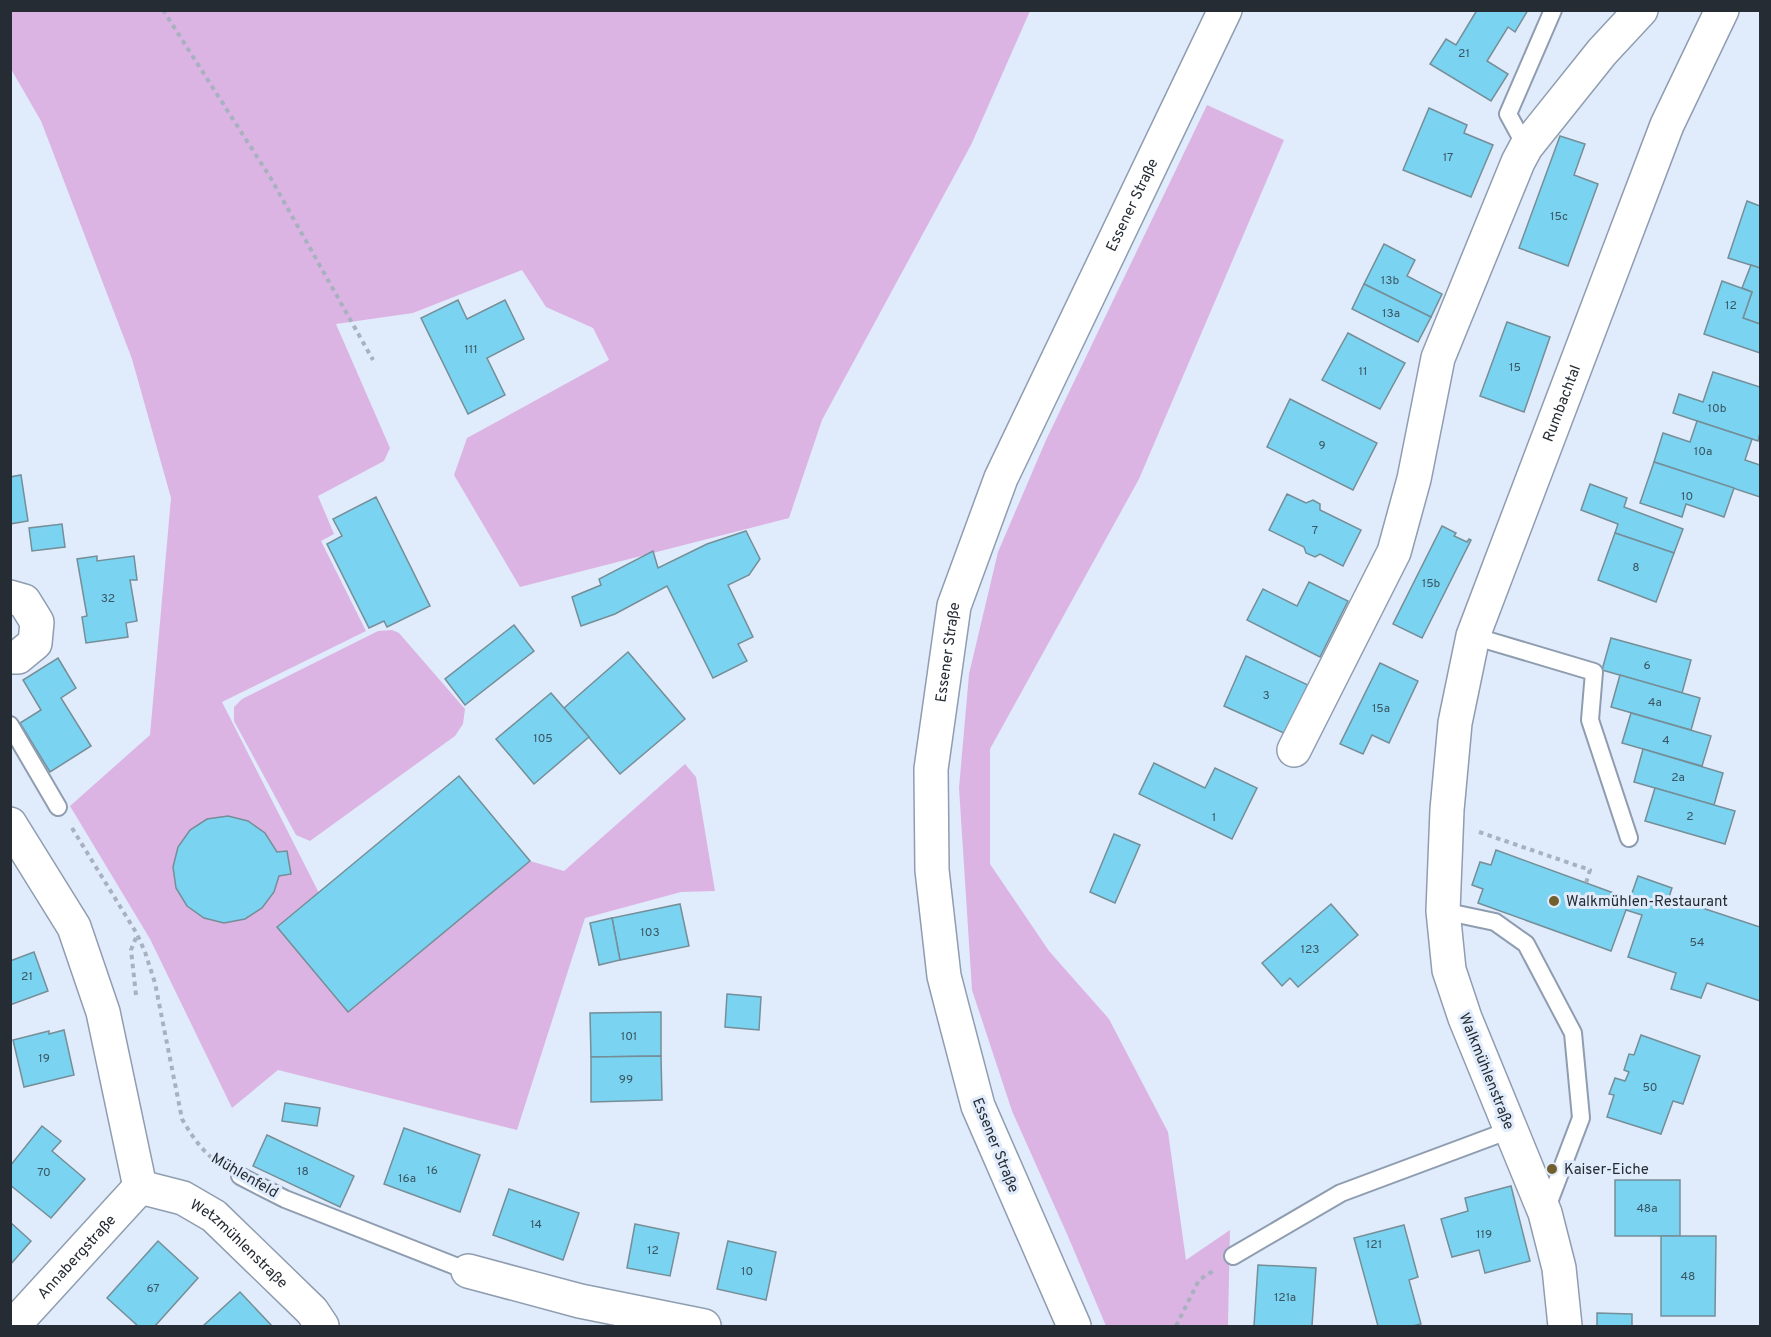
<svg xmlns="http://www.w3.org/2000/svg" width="1771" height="1337" viewBox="0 0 1771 1337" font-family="Overpass,sans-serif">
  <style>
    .green { fill: #dcb4e3 }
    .building { fill: #7ad3f1; stroke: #758e97; stroke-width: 1.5 }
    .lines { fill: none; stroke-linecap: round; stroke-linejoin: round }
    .lane-casing { stroke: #8f9db0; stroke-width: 20 }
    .street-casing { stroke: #8f9db0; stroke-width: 36 }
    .primary-casing { stroke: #8f9db0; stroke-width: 36 }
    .path { stroke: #a7b1bf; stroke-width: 4; stroke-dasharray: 4.5 4.5; stroke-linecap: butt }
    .lane { stroke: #fff; stroke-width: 16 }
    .street { stroke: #fff; stroke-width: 33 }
    .primary { stroke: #fff; stroke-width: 33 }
    .poi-dot { fill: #715f2d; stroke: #e0ecfc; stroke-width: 2 }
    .labels { text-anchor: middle; stroke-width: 6; stroke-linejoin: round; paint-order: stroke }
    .number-label { font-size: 12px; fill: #3b5662 }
    .street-label { font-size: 15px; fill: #262c33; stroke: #e0ecfc }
    .poi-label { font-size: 15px; fill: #262c33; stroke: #e0ecfc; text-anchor: start }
  </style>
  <rect width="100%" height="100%" fill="#e0ecfc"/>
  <g class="green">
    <path d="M 10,11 L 1030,11 L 971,145 L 822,420 L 789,518 L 520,587 L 454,475 L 467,438 L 609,360 L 593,328 L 546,307 L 522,270 L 413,313 L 336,324 L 390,448 L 384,461 L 318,496 L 334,534 L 321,541 L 366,631 L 222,702 L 319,893 L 277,927 L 348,1012 L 530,861 L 564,871 L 685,764 L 696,777 L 715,891 L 681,892 L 585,918 L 517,1130 L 278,1070 L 232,1108 L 150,939 L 70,806 L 150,735 L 171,498 L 132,359 L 41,121 L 11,69 Z"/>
    <path d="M 1207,105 L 1284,140 L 1139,479 L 990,749 L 990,864 L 1049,951 L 1109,1019 L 1168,1132 L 1186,1260 L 1230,1230 L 1228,1326 L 1106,1326 L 1067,1234 L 1012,1111 L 972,990 L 959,788 L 969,674 L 998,552 L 1046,440 Z"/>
    <path d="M 392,630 L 399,633 L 465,709 L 463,724 L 455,736 L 310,841 L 296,835 L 234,721 L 234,707 L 242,699 L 378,631 Z"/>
  </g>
  <g class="building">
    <path d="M 1477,10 L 1528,10 L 1515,32 L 1508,27 L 1487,61 L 1508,74 L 1491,101 L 1430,64 L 1446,39 L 1456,45 Z"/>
    <path d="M 1429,108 L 1467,125 L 1464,133 L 1493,145 L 1471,197 L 1403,170 Z"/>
    <path d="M 1560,136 L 1585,144 L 1574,175 L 1598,184 L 1568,266 L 1519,248 Z"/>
    <path d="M 1747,201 L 1760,206 L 1760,268 L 1728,258 Z"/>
    <path d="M 1384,244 L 1415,260 L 1407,276 L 1442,294 L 1431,317 L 1364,284 Z"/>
    <path d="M 1751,265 L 1760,268 L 1760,324 L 1743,318 L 1752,292 L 1742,288 Z"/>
    <path d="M 1722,281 L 1752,292 L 1743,318 L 1760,324 L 1760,353 L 1704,334 Z"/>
    <path d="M 1364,284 L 1431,317 L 1418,342 L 1352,309 Z"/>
    <path d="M 458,300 L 467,319 L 505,300 L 524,339 L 487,358 L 505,395 L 468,414 L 421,318 Z"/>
    <path d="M 1507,322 L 1550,337 L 1524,412 L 1480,396 Z"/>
    <path d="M 1348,333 L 1405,363 L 1380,409 L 1322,380 Z"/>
    <path d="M 1713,372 L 1760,387 L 1760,433 L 1758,441 L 1673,413 L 1679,394 L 1703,402 Z"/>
    <path d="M 1290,399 L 1377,443 L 1353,490 L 1267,447 Z"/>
    <path d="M 1697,421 L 1752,439 L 1745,460 L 1760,465 L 1760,497 L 1654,462 L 1663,433 L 1690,442 Z"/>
    <path d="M 1654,462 L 1734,488 L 1724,517 L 1686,504 L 1682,517 L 1640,503 Z"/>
    <path d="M 21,475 L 28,521 L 10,524 L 10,477 Z"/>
    <path d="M 1590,484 L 1627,498 L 1624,507 L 1683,529 L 1674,553 L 1615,533 L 1618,524 L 1581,510 Z"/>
    <path d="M 1287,494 L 1306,503 L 1313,500 L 1320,504 L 1320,510 L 1361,530 L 1343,566 L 1320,554 L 1315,557 L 1306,553 L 1304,547 L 1269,530 Z"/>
    <path d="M 376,497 L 430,606 L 387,627 L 384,621 L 369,628 L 327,544 L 342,536 L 333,519 Z"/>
    <path d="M 62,524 L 65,547 L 32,551 L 29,528 Z"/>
    <path d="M 1442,526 L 1456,533 L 1454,536 L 1467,542 L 1469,539 L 1471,540 L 1422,638 L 1393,624 Z"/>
    <path d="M 746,531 L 760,559 L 749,575 L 728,585 L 753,637 L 738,644 L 747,661 L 713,678 L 667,586 L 615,614 L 581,626 L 572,597 L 601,585 L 599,579 L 653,551 L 658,568 L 707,544 Z"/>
    <path d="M 1615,533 L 1674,553 L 1656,602 L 1598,580 Z"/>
    <path d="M 97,556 L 97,561 L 134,556 L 137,580 L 130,580 L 137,621 L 126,623 L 128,637 L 86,643 L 82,617 L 87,616 L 77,559 Z"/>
    <path d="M 1309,582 L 1348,601 L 1320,657 L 1247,620 L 1263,589 L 1297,606 Z"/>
    <path d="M 514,625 L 534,651 L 465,705 L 445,679 Z"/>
    <path d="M 1611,638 L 1691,660 L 1682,693 L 1602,670 Z"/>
    <path d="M 628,652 L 685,719 L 620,774 L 564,708 Z"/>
    <path d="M 1246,656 L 1308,685 L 1286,734 L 1224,706 Z"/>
    <path d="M 58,658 L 76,688 L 61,698 L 91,746 L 50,772 L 20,723 L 41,710 L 23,680 Z"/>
    <path d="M 1380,663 L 1418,681 L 1389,743 L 1372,735 L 1363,754 L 1340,744 Z"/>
    <path d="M 1620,675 L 1700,698 L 1691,730 L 1611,707 Z"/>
    <path d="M 551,693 L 589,737 L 534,784 L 496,739 Z"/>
    <path d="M 1631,713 L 1711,736 L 1702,766 L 1622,743 Z"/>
    <path d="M 1643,749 L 1723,773 L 1714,805 L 1634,782 Z"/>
    <path d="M 1154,763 L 1205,788 L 1215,768 L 1257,788 L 1232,839 L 1139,794 Z"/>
    <path d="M 459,776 L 530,861 L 348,1012 L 277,927 Z"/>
    <path d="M 1655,788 L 1735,811 L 1725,844 L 1645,821 Z"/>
    <path d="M 228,816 L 248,821 L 265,833 L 277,852 L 287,851 L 291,874 L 279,876 L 274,892 L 262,908 L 245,919 L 224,923 L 204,918 L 187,906 L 176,888 L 173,867 L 178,847 L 190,830 L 207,819 Z"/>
    <path d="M 1114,834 L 1140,845 L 1115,903 L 1090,892 Z"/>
    <path d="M 1496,850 L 1630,899 L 1611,951 L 1478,903 L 1483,889 L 1472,885 L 1480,862 L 1491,865 Z"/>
    <path d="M 1638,876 L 1672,888 L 1669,897 L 1760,927 L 1760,1001 L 1707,983 L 1701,998 L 1671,989 L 1676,973 L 1628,957 L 1642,915 L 1626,910 Z"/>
    <path d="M 680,904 L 689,946 L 620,960 L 612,918 Z"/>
    <path d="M 1331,904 L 1358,935 L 1298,987 L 1290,978 L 1282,986 L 1262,963 Z"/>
    <path d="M 612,918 L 620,960 L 599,965 L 590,923 Z"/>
    <path d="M 34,952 L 48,991 L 10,1005 L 10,961 Z"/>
    <path d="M 727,994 L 761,997 L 759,1030 L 725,1027 Z"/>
    <path d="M 661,1012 L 661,1056 L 591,1057 L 590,1013 Z"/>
    <path d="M 64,1030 L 74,1075 L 24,1087 L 13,1040 L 49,1031 L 49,1034 Z"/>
    <path d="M 1641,1035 L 1700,1056 L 1683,1104 L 1673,1101 L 1661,1134 L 1607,1117 L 1614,1095 L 1609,1094 L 1615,1078 L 1625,1081 L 1629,1072 L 1624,1070 L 1629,1054 L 1634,1055 Z"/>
    <path d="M 661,1056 L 662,1100 L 591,1102 L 591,1057 Z"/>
    <path d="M 285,1103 L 320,1108 L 317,1126 L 282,1121 Z"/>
    <path d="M 42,1126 L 61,1141 L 52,1151 L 85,1179 L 51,1218 L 10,1185 L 10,1166 Z"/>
    <path d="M 404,1128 L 480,1155 L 460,1212 L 384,1184 Z"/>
    <path d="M 267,1135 L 354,1176 L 340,1207 L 253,1166 Z"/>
    <rect x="1615" y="1180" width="65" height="56"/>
    <path d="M 1511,1186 L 1530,1261 L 1485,1273 L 1479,1250 L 1452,1257 L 1441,1219 L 1468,1211 L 1465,1198 Z"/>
    <path d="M 509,1189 L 579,1213 L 563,1260 L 493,1235 Z"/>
    <path d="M 10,1222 L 31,1241 L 10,1265 Z"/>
    <path d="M 635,1224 L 679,1233 L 670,1276 L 627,1268 Z"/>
    <path d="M 1404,1225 L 1418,1277 L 1409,1280 L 1421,1324 L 1412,1326 L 1378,1326 L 1354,1238 Z"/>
    <path d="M 1661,1236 L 1716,1236 L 1715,1316 L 1661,1316 Z"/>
    <path d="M 158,1241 L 198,1278 L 155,1326 L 138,1326 L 107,1298 Z"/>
    <path d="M 728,1241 L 776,1252 L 766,1300 L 717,1289 Z"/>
    <path d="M 1258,1265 L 1316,1268 L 1312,1326 L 1254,1326 Z"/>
    <path d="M 240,1292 L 272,1326 L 203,1326 Z"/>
    <path d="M 1597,1313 L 1632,1314 L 1632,1326 L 1597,1326 Z"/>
  </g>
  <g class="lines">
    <g class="lane-casing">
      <g id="lane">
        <path d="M 1526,147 L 1508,114 L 1553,10"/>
        <path d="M 1473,636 L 1594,672 L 1590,720 L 1629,838"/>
        <path d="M 10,725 L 58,807"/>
        <path d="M 1443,911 L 1495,922 L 1526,944 L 1573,1033 L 1581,1118 L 1546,1210"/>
        <path d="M 240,1176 L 285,1199 L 468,1271"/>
        <path d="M 1233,1256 L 1341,1193 L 1510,1130"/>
      </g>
    </g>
    <g class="street-casing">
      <g id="street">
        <path d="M 10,597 L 24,601 L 37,622 L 35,643 L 18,657 L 10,657"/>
        <path d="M 1294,750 L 1394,552 L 1414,479 L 1438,358 L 1518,162 L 1526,147 L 1602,52 L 1641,10"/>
        <path d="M 10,824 L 74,927 L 103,1012 L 140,1187"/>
        <path id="s1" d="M 140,1187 L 183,1198 L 214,1216 L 312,1311 L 322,1326"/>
        <path d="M 468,1271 L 580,1301 L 704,1326"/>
        <path id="s2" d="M 13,1326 L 140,1187"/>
        <path id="s3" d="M 1565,1326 L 1559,1268 L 1545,1213 L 1465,1018 L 1449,970 L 1443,911 L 1447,810 L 1455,723 L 1473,636 L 1667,125 L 1722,10"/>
      </g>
    </g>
    <g class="primary-casing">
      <g id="primary">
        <path id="s4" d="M 1074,1326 L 978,1106 L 952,1007 L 944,976 L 932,870 L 931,769 L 954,606 L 1001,478 L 1225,10"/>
      </g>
    </g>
    <g class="path">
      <path d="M 163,10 L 270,177 L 373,360"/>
      <path d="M 72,828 L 137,934 L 145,952 L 155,983 L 182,1119 C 192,1136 203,1153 219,1163"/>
      <path d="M 1479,832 L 1590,870 L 1586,883"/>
      <path d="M 136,995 L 131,950 L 137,935"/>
      <path d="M 1176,1326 L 1199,1280 L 1213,1271"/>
    </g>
    <use href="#lane" class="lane"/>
    <use href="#street" class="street"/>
    <use href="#primary" class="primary"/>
  </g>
  <g class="poi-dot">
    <circle cx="1554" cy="901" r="6"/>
    <circle cx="1552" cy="1169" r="6"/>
  </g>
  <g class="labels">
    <g class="number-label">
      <text x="1464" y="57">21</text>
      <text x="1448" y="161">17</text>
      <text x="1559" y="220">15c</text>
      <text x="1390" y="284">13b</text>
      <text x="1731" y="309">12</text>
      <text x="1391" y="317">13a</text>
      <text x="471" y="353">111</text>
      <text x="1515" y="371">15</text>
      <text x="1363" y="375">11</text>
      <text x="1717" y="412">10b</text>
      <text x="1322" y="449">9</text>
      <text x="1703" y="455">10a</text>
      <text x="1687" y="500">10</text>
      <text x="1315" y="534">7</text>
      <text x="1636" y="571">8</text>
      <text x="1431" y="587">15b</text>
      <text x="108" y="602">32</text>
      <text x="1647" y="669">6</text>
      <text x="1266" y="699">3</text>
      <text x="1655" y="706">4a</text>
      <text x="1381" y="712">15a</text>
      <text x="543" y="742">105</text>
      <text x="1666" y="744">4</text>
      <text x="1678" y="781">2a</text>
      <text x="1690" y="820">2</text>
      <text x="1214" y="821">1</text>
      <text x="650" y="936">103</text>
      <text x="1697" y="946">54</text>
      <text x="1310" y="953">123</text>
      <text x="27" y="980">21</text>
      <text x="629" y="1040">101</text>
      <text x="44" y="1062">19</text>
      <text x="626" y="1083">99</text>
      <text x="1650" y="1091">50</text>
      <text x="432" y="1174">16</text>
      <text x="303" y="1175">18</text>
      <text x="44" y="1176">70</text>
      <text x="407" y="1182">16a</text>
      <text x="1647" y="1212">48a</text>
      <text x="536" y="1228">14</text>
      <text x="1484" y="1238">119</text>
      <text x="1374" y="1248">121</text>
      <text x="653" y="1254">12</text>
      <text x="747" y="1275">10</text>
      <text x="1688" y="1280">48</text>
      <text x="153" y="1292">67</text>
      <text x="1285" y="1301">121a</text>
    </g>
    <g class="street-label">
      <text dy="5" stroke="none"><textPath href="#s4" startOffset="1186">Essener Straße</textPath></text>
      <text dy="5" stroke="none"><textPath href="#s3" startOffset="962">Rumbachtal</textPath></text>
      <text dy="5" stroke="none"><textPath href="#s4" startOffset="700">Essener Straße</textPath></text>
      <text transform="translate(1487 1071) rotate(68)" y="5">Walkmühlenstraße</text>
      <text transform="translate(996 1145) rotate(68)" y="5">Essener Straße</text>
      <text transform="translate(245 1175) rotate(30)" y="5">Mühlenfeld</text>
      <text dy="5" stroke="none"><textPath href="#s1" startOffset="117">Wetzmühlenstraße</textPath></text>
      <text dy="5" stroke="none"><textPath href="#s2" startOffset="94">Annabergstraße</textPath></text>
    </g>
    <g class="poi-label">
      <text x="1566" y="906">Walkmühlen-Restaurant</text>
      <text x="1564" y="1174">Kaiser-Eiche</text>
    </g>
  </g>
  <rect width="1771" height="1337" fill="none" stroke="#262c33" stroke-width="24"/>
</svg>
